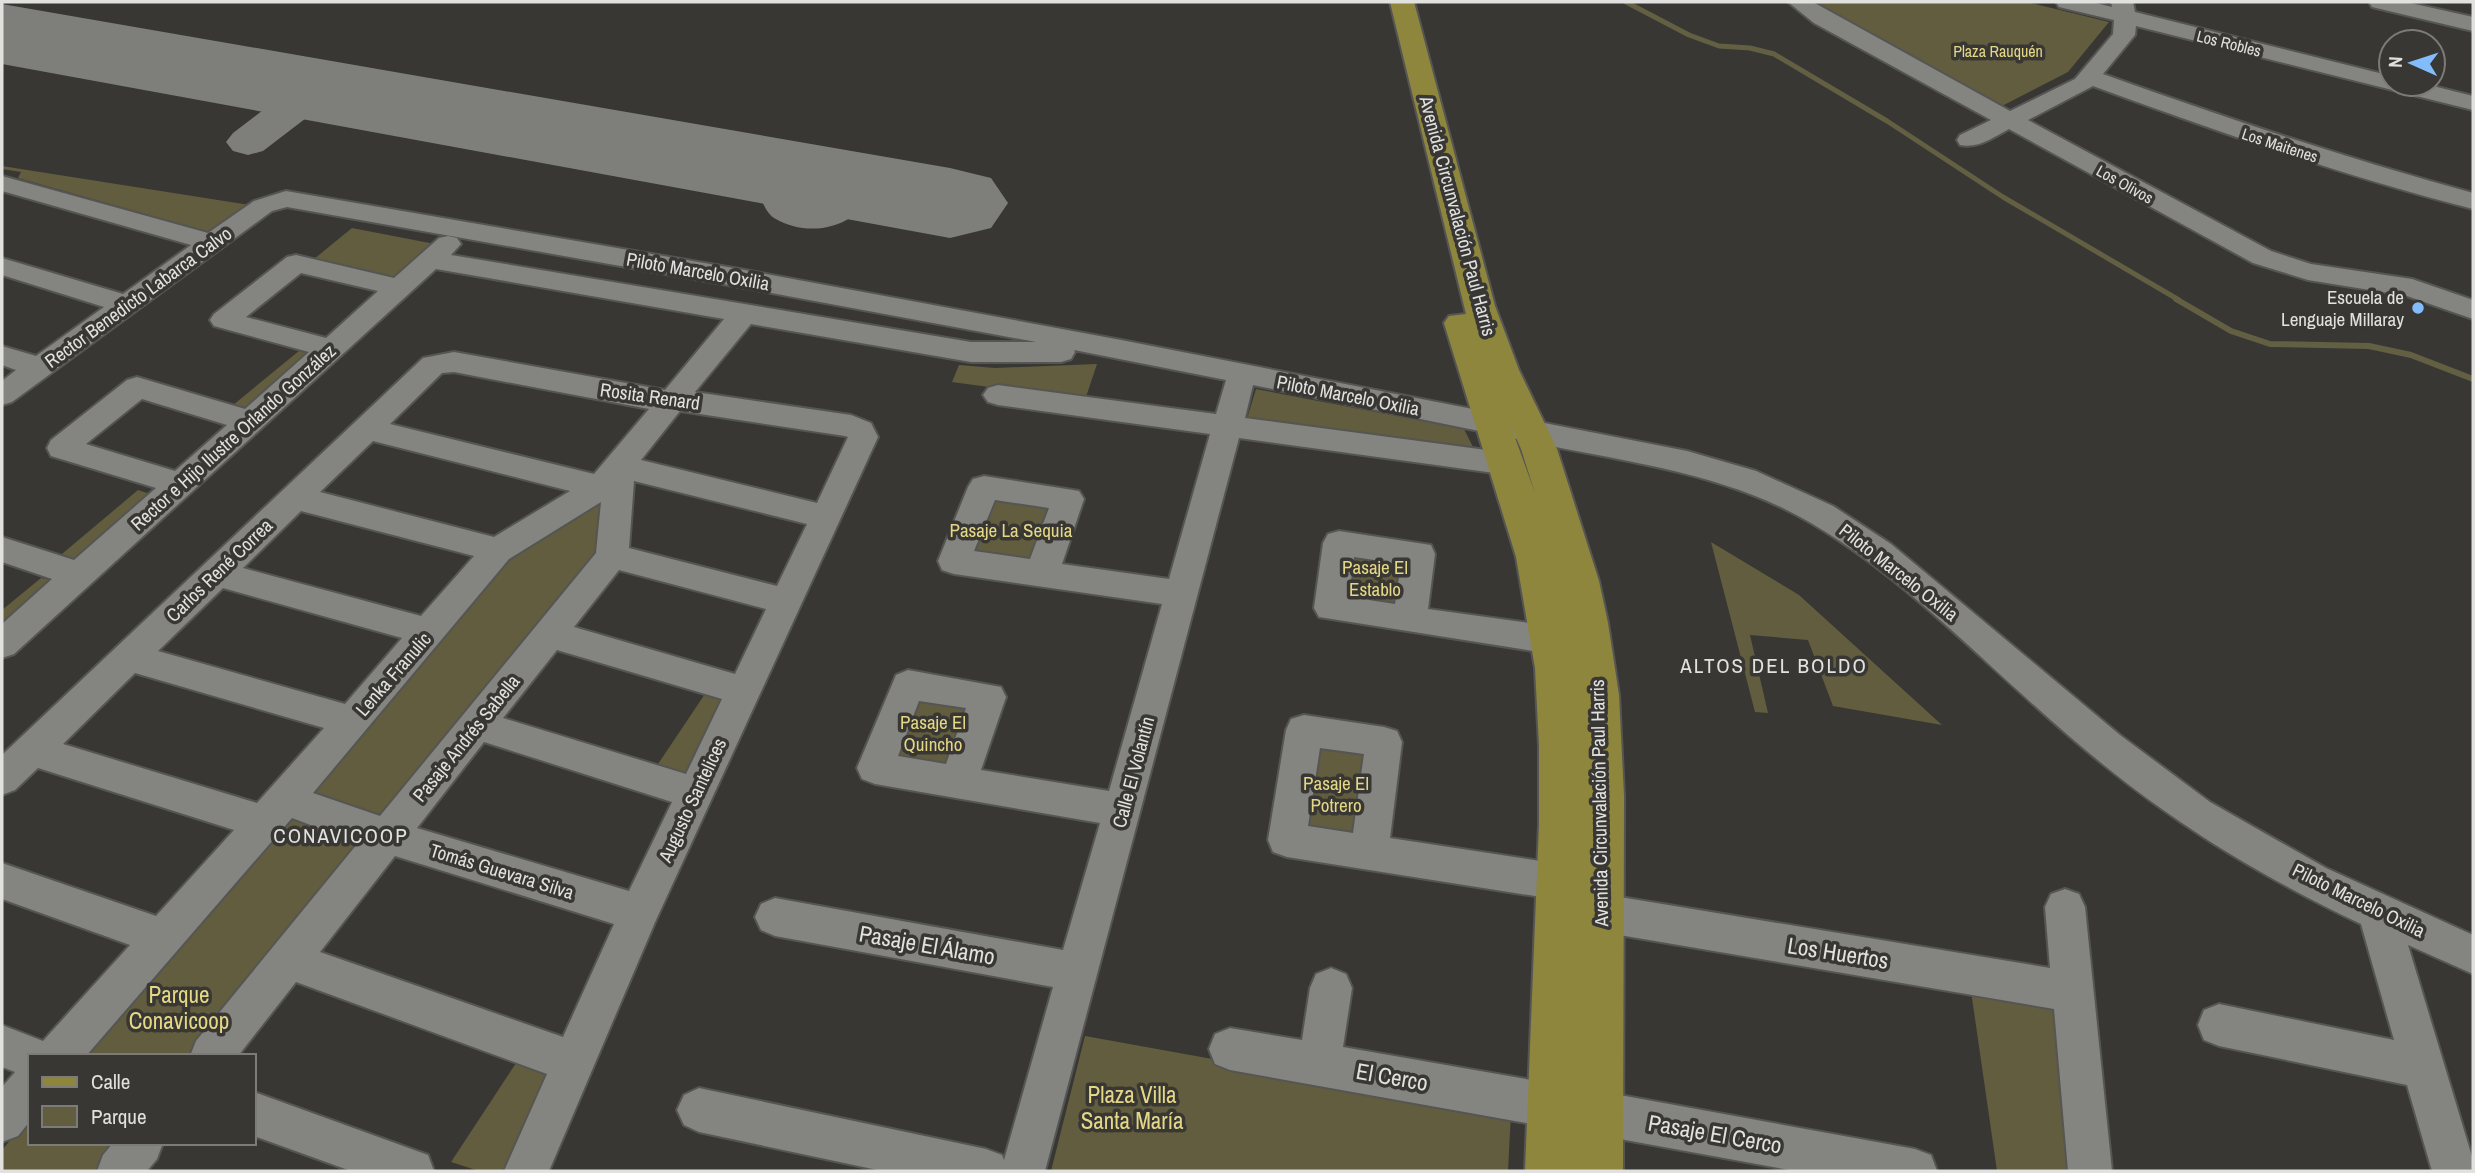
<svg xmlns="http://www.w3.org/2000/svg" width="2475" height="1173" viewBox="0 0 2475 1173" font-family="'Archivo Narrow',sans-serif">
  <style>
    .green { fill: #625d3e }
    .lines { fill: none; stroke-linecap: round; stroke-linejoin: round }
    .stream-far1 { stroke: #635f43; stroke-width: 5 }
    .stream { stroke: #635f43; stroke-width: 6 }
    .taxiway { fill: #7e7e7b; fill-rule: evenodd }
    .runway { fill: #7e7e7b; fill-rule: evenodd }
    .minor-casing { stroke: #555553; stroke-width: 4 }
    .major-casing { stroke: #555553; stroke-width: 4 }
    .minor { fill: #848480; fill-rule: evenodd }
    .major { fill: #8f863d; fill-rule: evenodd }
    .poi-dot { fill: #82bcfa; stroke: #383734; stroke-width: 2.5 }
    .labels { text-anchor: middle; stroke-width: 7; stroke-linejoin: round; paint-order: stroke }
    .far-street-label { font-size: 16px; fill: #e1e1df; stroke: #383734 }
    .far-park-label { font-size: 16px; fill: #e4d785; stroke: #383734 }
    .street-label { font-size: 19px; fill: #e1e1df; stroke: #383734 }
    .poi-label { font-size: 19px; fill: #e1e1df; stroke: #383734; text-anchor: end }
    .park-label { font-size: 19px; fill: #e4d785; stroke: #383734 }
    .neighbourhood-label { font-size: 21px; letter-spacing: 2px; fill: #e1e1df; stroke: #383734 }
    .near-street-label { font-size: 23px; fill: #e1e1df; stroke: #383734 }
    .near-park-label { font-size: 23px; fill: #e4d785; stroke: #383734 }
  </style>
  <rect width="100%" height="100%" fill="#383734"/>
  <g class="green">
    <path d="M 1811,2 L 2027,2 L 2109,22 L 2068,72 L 1998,108 L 1820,10 Z"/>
    <path d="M 2,166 L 256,206 L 213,233 L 18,178 L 21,172 L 2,169 Z"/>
    <path d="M 352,228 L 440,245 L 396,281 L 314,259 Z"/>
    <path d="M 305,346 L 319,349 L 245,415 L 227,410 Z"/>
    <path d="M 1097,364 L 1085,400 L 952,382 L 959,365 L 995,368 Z"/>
    <path d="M 1256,389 L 1464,429 L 1475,451 L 1246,422 Z"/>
    <path d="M 615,489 L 600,558 L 196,1056 L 82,1056 L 508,557 Z"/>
    <path d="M 138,490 L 159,497 L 81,566 L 56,559 Z"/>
    <path d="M 989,494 L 1058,503 L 1034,567 L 963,557 Z"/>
    <path d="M 1711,542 L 1799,595 L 1942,725 L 1833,706 L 1808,640 L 1750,635 L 1768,713 L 1755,712 Z"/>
    <path d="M 1346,549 L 1411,557 L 1405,607 L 1339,598 Z"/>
    <path d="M 41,578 L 65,583 L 2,635 L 2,610 Z"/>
    <path d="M 709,688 L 728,694 L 689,777 L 656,767 Z"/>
    <path d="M 913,693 L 979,703 L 954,773 L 886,763 Z"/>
    <path d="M 1314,747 L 1368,755 L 1360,840 L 1302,832 Z"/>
    <path d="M 1971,991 L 2063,1008 L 2077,1171 L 1997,1171 Z"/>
    <path d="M 1085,1036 L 1511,1113 L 1508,1171 L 1051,1171 Z"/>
    <path d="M 524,1051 L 554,1061 L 505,1171 L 479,1171 L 451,1162 Z"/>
    <path d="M 30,1117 L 30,1143 L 125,1143 L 102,1171 L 2,1171 L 2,1150 Z"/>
  </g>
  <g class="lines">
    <path class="stream-far1" d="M 1626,2 L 1689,35 L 1719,46 L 1750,48 L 1774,54 L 1887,121 L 2003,197 L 2179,300"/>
    <path class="stream" d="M 2176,299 L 2231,331 L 2270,344 L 2369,346 L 2411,355 L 2473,379"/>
    <g class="taxiway">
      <path d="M 316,77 L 331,81 L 337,90 L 331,99 L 263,151 L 248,155 L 233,151 L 226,142 L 233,133 L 301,81 Z"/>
      <path d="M 754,155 C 767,158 780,162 789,172 C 797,181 803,207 820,199 C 828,196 831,183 836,176 L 852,172 L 868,176 L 875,186 C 861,227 811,240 774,218 C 765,212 762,199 756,190 C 749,182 738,178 732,168 L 738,159 Z"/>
    </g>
    <path class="runway" d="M 2,4 L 950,168 L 991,178 L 1008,203 L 991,228 L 950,238 L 2,64 Z"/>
    <g class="minor-casing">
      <g id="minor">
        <path d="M 1788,2 L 1813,2 L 2010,111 L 2075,79 L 2113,34 L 2114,20 L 2059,7 L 2056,2 L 2092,2 L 2112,7 L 2111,2 L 2133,2 L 2135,12 L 2391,76 L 2391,84 L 2425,84 L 2473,96 L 2473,110 L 2136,26 L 2135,35 L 2103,74 C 2226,118 2348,159 2473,193 L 2473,209 C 2344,176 2219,132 2093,86 L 2028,120 L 2271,251 L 2311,264 L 2412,279 L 2473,300 L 2473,319 L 2407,296 L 2308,280 L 2253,263 L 2009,129 C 1994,137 1978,149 1960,145 L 1957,140 L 1960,135 L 1991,120 L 1814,23 Z"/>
        <path d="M 2369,2 L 2406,2 L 2473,17 L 2473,31 L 2372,7 Z"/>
        <path d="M 2,176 L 208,233 L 254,201 L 286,191 L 745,270 L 1121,340 L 1687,451 L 1756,471 L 1833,506 L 1891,544 L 2120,735 L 2210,802 L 2326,868 L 2473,935 L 2473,974 L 2408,945 L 2473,1160 L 2473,1171 L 2432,1171 L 2407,1085 L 2219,1046 L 2204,1040 L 2198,1025 L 2204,1010 L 2219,1004 L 2394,1040 L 2361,924 C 2250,871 2163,817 2069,736 C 1986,665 1905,578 1811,523 C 1731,476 1641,464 1551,446 C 1452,425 1353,405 1253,385 L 1245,418 L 1509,453 L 1520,456 L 1524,464 L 1520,472 L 1509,475 L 1239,438 L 1045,1171 L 882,1171 L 699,1132 L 684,1125 L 677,1110 L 684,1095 L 699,1088 L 986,1149 L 1002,1155 L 1004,1160 L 1053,987 L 775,936 L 761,930 L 755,917 L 761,904 L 775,898 L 1063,950 L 1100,823 L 875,784 L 862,779 L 857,768 L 896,675 L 908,670 L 1001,687 L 1006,697 L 981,770 L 1109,791 L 1162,604 L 954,574 L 942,570 L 938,561 L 968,487 L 973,479 L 984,476 L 1079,491 L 1084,499 L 1062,564 L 1169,579 L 1210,434 L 998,405 L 988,402 L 983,395 L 988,388 L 998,385 L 1216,414 L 1226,380 L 1074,350 L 1075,352 L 1071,359 L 1061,362 L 971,362 L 751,324 L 695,392 L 851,415 L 871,423 L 878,437 L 656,920 L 549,1171 L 504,1171 L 547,1074 L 296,982 L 238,1056 L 190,1056 L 196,1041 L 358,843 L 292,818 L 86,1056 L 30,1056 L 30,1121 L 18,1136 L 2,1142 L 2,1087 L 15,1072 L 2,1067 L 2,1025 L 43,1041 L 130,945 L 2,899 L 2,863 L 156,916 L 234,830 L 38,768 L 15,790 L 2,795 L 2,755 L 423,358 L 454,352 L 665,390 L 724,319 L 436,269 L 14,654 L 2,658 L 2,624 L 52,579 L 2,562 L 2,537 L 74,560 L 156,488 L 51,456 L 47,448 L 51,440 L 127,380 L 137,377 L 245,409 L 309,352 L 214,326 L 210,320 L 214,314 L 287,257 L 296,255 L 394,278 L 439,238 L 448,236 L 457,238 L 461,244 L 451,255 L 971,342 L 1036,342 L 745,288 L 287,207 L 272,211 L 12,402 L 2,405 L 2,381 L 16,370 L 2,365 L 2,346 L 36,356 L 104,307 L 2,275 L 2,258 L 123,294 L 191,245 L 2,191 ZM 301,273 L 378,291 L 326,338 L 246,317 ZM 454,372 L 649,409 L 594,474 L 390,424 L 442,373 ZM 142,399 L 227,425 L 175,471 L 86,444 ZM 680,411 L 845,436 L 848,437 L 817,503 L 641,460 ZM 373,441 L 570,491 L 494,537 L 320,492 ZM 634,481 L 807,524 L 777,586 L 629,548 ZM 995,500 L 1049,508 L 1030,559 L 974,551 ZM 601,502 L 596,553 L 380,816 L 313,793 L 509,559 ZM 301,511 L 474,556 L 421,616 L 243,568 ZM 619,570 L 766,609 L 735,674 L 574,627 ZM 223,588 L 402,638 L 345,704 L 158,651 ZM 557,650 L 722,699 L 686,774 L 503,718 ZM 135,673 L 324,728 L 257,803 L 63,744 ZM 919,701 L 966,708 L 946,764 L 898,756 ZM 484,742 L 672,802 L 629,891 L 417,828 ZM 395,856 L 614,924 L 563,1037 L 320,952 Z"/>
        <path d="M 1339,531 L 1431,545 L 1435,554 L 1428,609 L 1552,626 L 1564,630 L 1569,640 L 1564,650 L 1552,654 L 1319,617 L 1314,608 L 1323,543 L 1328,534 ZM 1354,557 L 1401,564 L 1395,604 L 1349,597 Z"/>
        <path d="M 1304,715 L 1384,727 L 1397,731 L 1402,742 L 1390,838 L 1560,864 L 1574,869 L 1580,882 L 1574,895 L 1560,900 L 1287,857 L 1273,852 L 1268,840 L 1286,730 L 1291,719 ZM 1320,748 L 1364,754 L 1353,833 L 1308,826 Z"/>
        <path d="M 2065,889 L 2079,894 L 2085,907 L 2112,1171 L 2068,1171 L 2054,1009 L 1602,932 L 1588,926 L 1582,913 L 1588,900 L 1602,894 L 2050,968 L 2045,907 L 2051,894 Z"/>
        <path d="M 1331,968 L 1346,974 L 1352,988 L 1343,1047 L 1554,1084 L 1569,1091 L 1576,1106 L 1569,1121 L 1554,1128 L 1230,1070 L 1215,1064 L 1209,1049 L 1215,1034 L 1230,1028 L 1302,1040 L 1310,988 L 1316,974 Z"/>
        <path d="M 1598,1091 L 1915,1149 L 1931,1155 L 1937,1171 L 1795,1171 L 1598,1135 L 1583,1128 L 1576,1113 L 1583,1098 Z"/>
        <path d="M 254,1092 L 428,1155 L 434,1171 L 351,1171 L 254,1136 Z"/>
        <path d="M 113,1143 L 163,1143 L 157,1159 L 147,1171 L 97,1171 L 103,1155 Z"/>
      </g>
    </g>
    <g class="major-casing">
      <path id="major" d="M 1390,2 L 1414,2 L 1495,306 L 1519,370 L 1557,449 L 1599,581 L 1608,623 L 1619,695 L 1624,796 L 1623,1171 L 1525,1171 L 1539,824 L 1539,746 L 1535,668 L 1516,557 L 1444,323 L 1449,316 L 1466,314 ZM 1509,421 L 1521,449 L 1535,493 Z"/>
    </g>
    <use href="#minor" class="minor"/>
    <use href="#major" class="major"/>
  </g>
  <circle class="poi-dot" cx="2418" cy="308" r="7"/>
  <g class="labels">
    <g class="far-street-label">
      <text transform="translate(2229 43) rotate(14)" y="6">Los Robles</text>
      <text transform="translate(2280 145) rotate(18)" y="6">Los Maitenes</text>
      <text transform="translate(2125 184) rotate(29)" y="6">Los Olivos</text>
    </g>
    <g class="far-park-label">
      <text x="1998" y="57">Plaza Rauquén</text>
    </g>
    <g class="street-label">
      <text transform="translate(1458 216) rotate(75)" y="7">Avenida Circunvalación Paul Harris</text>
      <text transform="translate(698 271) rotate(10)" y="7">Piloto Marcelo Oxilia</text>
      <text transform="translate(138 297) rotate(-36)" y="7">Rector Benedicto Labarca Calvo</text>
      <text transform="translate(1348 395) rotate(11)" y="7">Piloto Marcelo Oxilia</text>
      <text transform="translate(650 396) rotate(8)" y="7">Rosita Renard</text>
      <text transform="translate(233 437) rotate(-42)" y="7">Rector e Hijo Ilustre Orlando González</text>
      <text transform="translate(219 570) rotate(-44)" y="7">Carlos René Correa</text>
      <text transform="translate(1899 572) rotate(38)" y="7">Piloto Marcelo Oxilia</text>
      <text transform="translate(393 674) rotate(-49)" y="7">Lenka Franulic</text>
      <text transform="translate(466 738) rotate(-51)" y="7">Pasaje Andrés Sabella</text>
      <text transform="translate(1133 772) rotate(-75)" y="7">Calle El Volantín</text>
      <text transform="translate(692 800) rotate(-65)" y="7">Augusto Santelices</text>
      <text transform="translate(1599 803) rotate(-91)" y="7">Avenida Circunvalación Paul Harris</text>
      <text transform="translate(502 871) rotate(17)" y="7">Tomás Guevara Silva</text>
      <text transform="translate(2359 900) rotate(26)" y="7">Piloto Marcelo Oxilia</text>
    </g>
    <g class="poi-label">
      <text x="2404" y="304">Escuela de<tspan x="2404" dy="22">Lenguaje Millaray</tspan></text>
    </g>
    <g class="park-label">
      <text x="1011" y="537">Pasaje La Sequia</text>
      <text x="1375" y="574">Pasaje El<tspan x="1375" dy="22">Establo</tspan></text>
      <text x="933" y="729">Pasaje El<tspan x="933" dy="22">Quincho</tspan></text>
      <text x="1336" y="790">Pasaje El<tspan x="1336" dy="22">Potrero</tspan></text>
    </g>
    <g class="neighbourhood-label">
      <text x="1774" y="673">ALTOS DEL BOLDO</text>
      <text x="341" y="843">CONAVICOOP</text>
    </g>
    <g class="near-street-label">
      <text transform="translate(927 945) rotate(10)" y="8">Pasaje El Álamo</text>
      <text transform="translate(1838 953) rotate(9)" y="8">Los Huertos</text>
      <text transform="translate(1392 1077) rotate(10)" y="8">El Cerco</text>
      <text transform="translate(1715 1134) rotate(10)" y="8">Pasaje El Cerco</text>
    </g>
    <g class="near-park-label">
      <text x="179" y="1003">Parque<tspan x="179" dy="26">Conavicoop</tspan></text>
      <text x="1132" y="1103">Plaza Villa<tspan x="1132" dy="26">Santa María</tspan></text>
    </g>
  </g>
  <rect width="2475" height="1173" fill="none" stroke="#e1e1df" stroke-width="7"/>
  <rect x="28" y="1054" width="228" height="91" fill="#383734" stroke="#7c7b78" stroke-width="2"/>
  <rect x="42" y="1077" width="35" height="10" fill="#8f863d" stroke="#7c7b78" stroke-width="2"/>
  <text x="91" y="1089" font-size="21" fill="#e1e1df">Calle</text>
  <rect x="42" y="1106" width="35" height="21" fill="#625d3e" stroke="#7c7b78" stroke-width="2"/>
  <text x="91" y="1124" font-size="21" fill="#e1e1df">Parque</text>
  <g transform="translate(2412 63) rotate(273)"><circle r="33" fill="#383734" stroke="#7c7b78" stroke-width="2"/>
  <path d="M0-5L12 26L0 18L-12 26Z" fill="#82bcfa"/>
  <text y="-10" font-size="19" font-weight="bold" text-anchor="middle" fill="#e1e1df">N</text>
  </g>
</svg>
